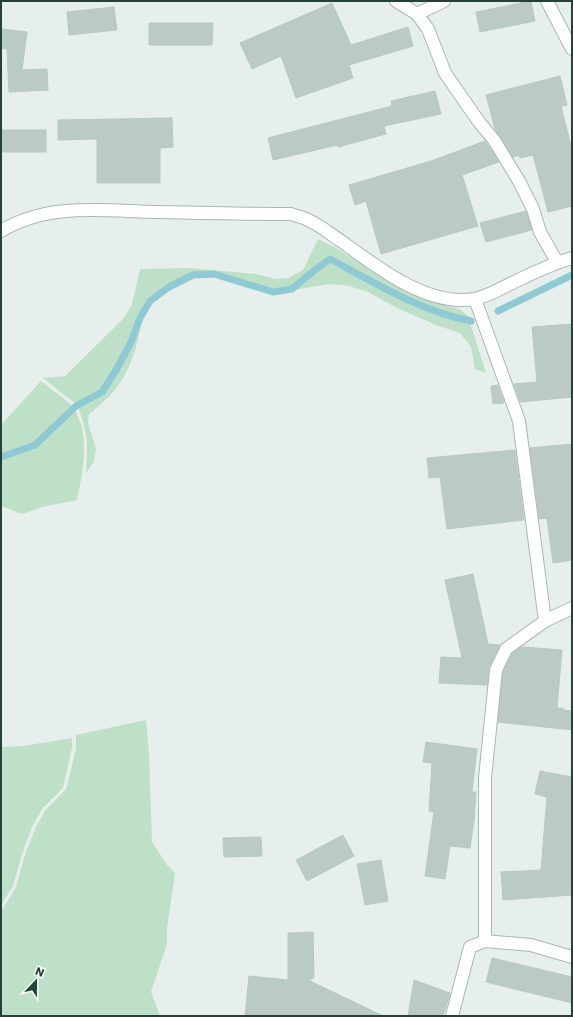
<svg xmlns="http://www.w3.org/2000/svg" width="573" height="1017" viewBox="0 0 573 1017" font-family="Poppins,sans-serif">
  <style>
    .green { fill: #bfe0c8 }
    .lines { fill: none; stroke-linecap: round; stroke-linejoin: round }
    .stream { stroke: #8ec9d4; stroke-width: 7 }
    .building { fill: #bbcac4; stroke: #b8c9c2 }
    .minor-casing { stroke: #a8b8b2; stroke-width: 14 }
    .minor { stroke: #fff; stroke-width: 12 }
  </style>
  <rect width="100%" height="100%" fill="#e6efeb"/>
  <g class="green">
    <path d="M 318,239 L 336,248 L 385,279 L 409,292 L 440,304 L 460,309 L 471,319 C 420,308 375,281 330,257 L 315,267 L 292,287 L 273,289 L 214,272 L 192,273 L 168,285 L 148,300 L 139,317 L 129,341 L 115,370 L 100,390 L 76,404 L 43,378 L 65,376 L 124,318 L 132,304 L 140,269 L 189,268 L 256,274 L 276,279 L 288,278 L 303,270 Z"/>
    <path d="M 331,261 C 375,285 420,313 470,323 L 486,373 L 475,369 L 471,347 L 460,333 L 436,325 L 397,308 L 368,292 L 349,286 L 330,284 L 293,290 L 317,270 Z"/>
    <path d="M 142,319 C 138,344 130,374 112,393 C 105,401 97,407 89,414 L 88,423 L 96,449 L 94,461 L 86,473 C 88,445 88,433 78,407 L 103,393 L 118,371 L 132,343 Z"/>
    <path d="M 41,381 L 73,406 L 34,443 L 1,455 L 1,425 Z"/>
    <path d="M 75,409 C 77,415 80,421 82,427 C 87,451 82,476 77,500 L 42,507 L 22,514 L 1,506 L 1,458 L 36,446 Z"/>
    <path d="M 146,720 L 149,753 L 152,842 L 167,865 L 175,873 L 167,929 L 167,944 L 151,992 L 160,1016 L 1,1016 L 1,912 L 16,887 L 25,855 L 35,829 L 45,811 L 66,789 L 76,749 L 76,735 Z"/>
    <path d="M 72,738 L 72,748 L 63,788 L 42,809 L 32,827 L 22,854 L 13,886 L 1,905 L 1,747 L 23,746 Z"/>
  </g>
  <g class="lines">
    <g class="stream">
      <path d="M 498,311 L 572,275"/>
      <path d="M 1,457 L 35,445 L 76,406 L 102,392 L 116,370 L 131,342 L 140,318 L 150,301 L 169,287 L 193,275 L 214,274 L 273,292 L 292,289 L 316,269 L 330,259 C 375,283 420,311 471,321"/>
    </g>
  </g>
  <g class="building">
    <path d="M 531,1 L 535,21 L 480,32 L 476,12 Z"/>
    <path d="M 332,3 L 351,45 L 408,27 L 413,46 L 349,65 L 353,78 L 296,98 L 281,56 L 252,69 L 240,43 Z"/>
    <path d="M 114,7 L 117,30 L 69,35 L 67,12 Z"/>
    <path d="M 149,23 L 213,23 L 212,45 L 149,45 Z"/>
    <path d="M 1,29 L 27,32 L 22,70 L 47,69 L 48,90 L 9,92 L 7,49 L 1,48 Z"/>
    <path d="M 560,76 L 567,105 L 561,106 L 572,150 L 572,206 L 548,212 L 533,155 L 520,158 L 519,155 L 513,157 L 495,129 L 486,95 Z"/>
    <path d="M 435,91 L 441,114 L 384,126 L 386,134 L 338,147 L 337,145 L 273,160 L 268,138 L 392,106 L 391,101 Z"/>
    <path d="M 172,118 L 173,147 L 160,148 L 160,183 L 97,183 L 97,139 L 58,140 L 58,120 Z"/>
    <rect x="1" y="130" width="45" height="22"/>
    <path d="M 485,141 L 499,162 L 462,175 L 478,226 L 381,254 L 366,201 L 355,205 L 349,185 L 431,161 Z"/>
    <path d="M 526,211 L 532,230 L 486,242 L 480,223 Z"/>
    <path d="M 572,324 L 572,397 L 520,402 L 514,384 L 537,382 L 532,327 Z"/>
    <path d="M 498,385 L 504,403 L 493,404 L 491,386 Z"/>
    <path d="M 572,444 L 572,560 L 553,563 L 547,518 L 540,519 L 539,518 L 530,448 Z"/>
    <path d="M 515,450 L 524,520 L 447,529 L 440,477 L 429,478 L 427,458 Z"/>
    <path d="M 473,574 L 488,644 L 500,645 L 489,667 L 487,685 L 439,683 L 441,657 L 462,658 L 445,580 Z"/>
    <path d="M 522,647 L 562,650 L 557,708 L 563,708 L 563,710 L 572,711 L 572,730 L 498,722 L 503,672 L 512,654 Z"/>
    <path d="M 426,742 L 477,749 L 472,792 L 476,792 L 474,820 L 470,848 L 450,846 L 445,879 L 425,876 L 434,812 L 429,811 L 432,763 L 423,762 Z"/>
    <path d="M 540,771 L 572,777 L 572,895 L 503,900 L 501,872 L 541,870 L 547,797 L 535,794 Z"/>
    <path d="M 343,835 L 354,856 L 307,881 L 296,860 Z"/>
    <path d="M 261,837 L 262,856 L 224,857 L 223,838 Z"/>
    <path d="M 381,860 L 388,901 L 365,905 L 357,864 Z"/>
    <path d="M 313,932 L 314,978 L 308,980 L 383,1016 L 245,1016 L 249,976 L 288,980 L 288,933 Z"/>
    <path d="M 492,958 L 572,977 L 572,1003 L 486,982 Z"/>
    <path d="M 414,980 L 450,993 L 443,1016 L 408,1016 Z"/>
  </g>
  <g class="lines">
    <g class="minor-casing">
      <g id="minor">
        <path d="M 396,1 L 417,14 L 428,29 L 445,73 L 479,122 L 494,140 L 519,181 L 533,209 L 540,232 L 557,262"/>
        <path d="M 547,1 L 572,49"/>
        <path d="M 417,14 L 444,1"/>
        <path d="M 1,231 C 49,202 104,211 156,212 C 201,213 246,214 291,214 C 296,216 303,217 308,220 C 320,225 330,234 341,241 C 377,267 427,307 474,299 C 486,297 500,289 510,284 C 531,274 550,264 572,258"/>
        <path d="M 475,299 L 519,421 L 545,621"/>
        <path d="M 485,941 L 485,778 L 496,670 L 506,649 L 545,621 L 572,608"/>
        <path d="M 452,1016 L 470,947 L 485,941 L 531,945 L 572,957"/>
      </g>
    </g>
    <use href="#minor" class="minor"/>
  </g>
  <rect width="573" height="1017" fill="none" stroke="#24423a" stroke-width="4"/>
  <g transform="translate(36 981) rotate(22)" stroke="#f7fbf9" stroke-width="3" paint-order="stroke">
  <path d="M0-3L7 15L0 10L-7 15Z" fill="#24423a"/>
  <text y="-6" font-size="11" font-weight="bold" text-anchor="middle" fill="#24423a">N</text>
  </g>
</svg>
